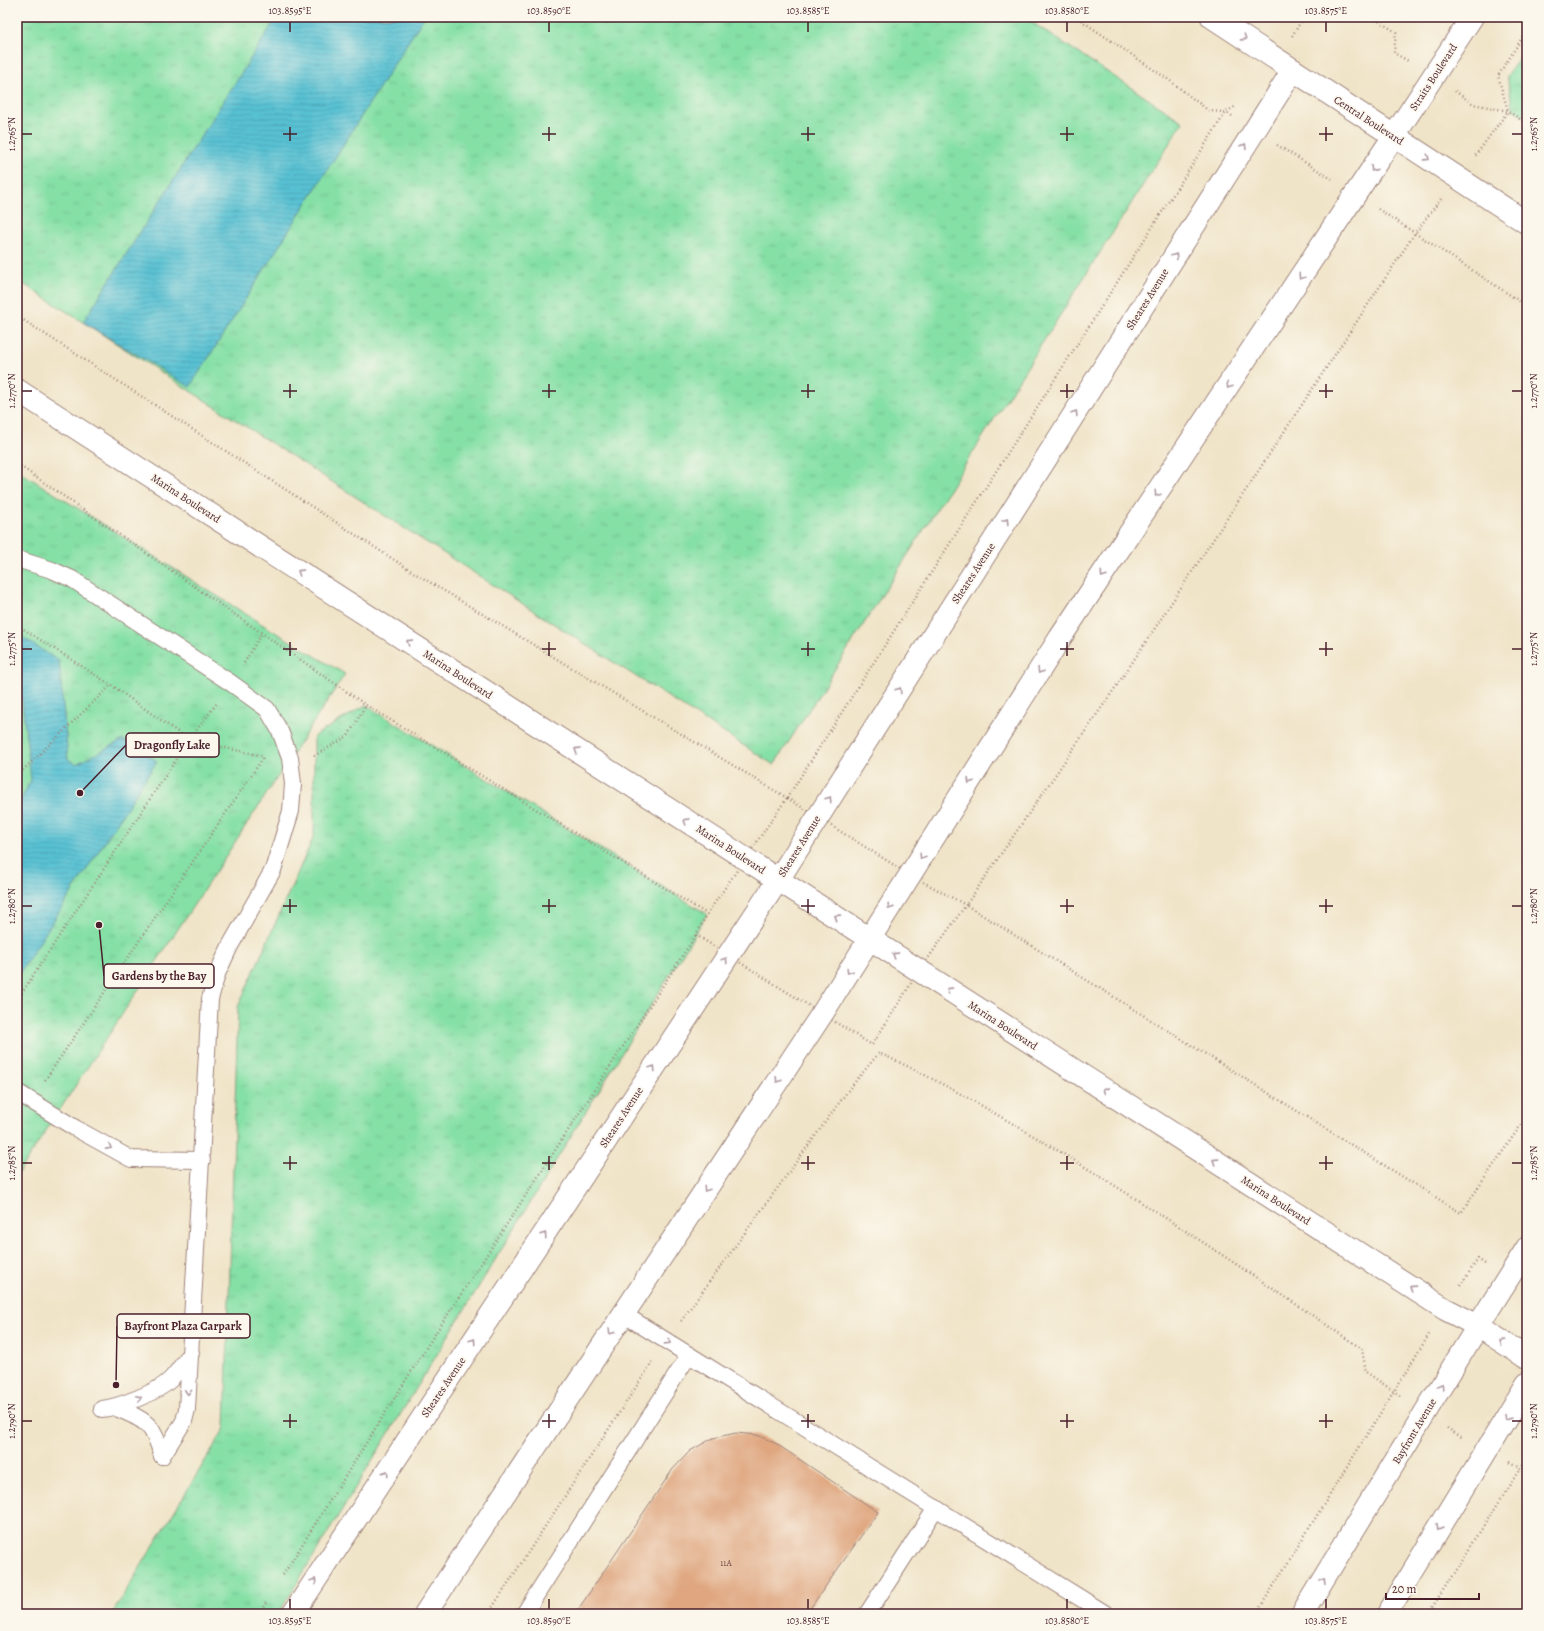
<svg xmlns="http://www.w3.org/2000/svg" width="1544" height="1631" viewBox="0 0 1544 1631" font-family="Alegreya,serif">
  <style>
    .grass { fill: url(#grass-tufts); stroke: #688068 }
    .water { fill: url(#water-rules); stroke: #50707f }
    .building { fill: #dfa67f }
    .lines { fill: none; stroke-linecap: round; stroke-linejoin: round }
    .lane-casing { stroke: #9d827a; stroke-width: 18 }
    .secondary-casing { stroke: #9d827a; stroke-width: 24 }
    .primary-casing { stroke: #9d827a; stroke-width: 24 }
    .path { stroke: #9d827a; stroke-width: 2.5; stroke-dasharray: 1 3; stroke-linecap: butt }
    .lane { stroke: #fff; stroke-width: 16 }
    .secondary { stroke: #fff; stroke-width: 22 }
    .primary { stroke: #fff; stroke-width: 22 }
    .oneway { stroke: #ae9aa0 }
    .ticks { fill: none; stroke: #4a1f2b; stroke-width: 1.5 }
    .labels { text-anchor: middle; stroke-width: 3.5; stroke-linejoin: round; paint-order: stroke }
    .number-label { font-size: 9px; fill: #6f4140 }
    .street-label { font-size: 11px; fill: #4a1f2b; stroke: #fbf7ec }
    .leader { fill: none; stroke: #4a1f2b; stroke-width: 1.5 }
    .callout-dot { fill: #4a1f2b; stroke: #fbf7ec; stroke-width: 1.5 }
    .callout { fill: #fbf7ec; stroke: #4a1f2b; stroke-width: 1.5 }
    .callout-label { font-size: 12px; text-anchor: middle; font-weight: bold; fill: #4a1f2b }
    .neatline { fill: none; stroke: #4a1f2b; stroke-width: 1.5 }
    .ticks-label { font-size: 10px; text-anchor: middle; fill: #4a1f2b }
  </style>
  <defs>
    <pattern id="grass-tufts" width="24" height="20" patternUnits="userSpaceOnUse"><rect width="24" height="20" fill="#85e0a6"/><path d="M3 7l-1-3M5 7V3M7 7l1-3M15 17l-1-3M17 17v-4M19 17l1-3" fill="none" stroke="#74c08f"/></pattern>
    <pattern id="water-rules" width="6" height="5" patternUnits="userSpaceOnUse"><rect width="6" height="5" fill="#57c1d3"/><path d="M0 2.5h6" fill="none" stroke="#4da5b5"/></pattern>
  </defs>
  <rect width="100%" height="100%" fill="#fbf7ec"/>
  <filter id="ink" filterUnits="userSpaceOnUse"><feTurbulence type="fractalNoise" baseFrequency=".025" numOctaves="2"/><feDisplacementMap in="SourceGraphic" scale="8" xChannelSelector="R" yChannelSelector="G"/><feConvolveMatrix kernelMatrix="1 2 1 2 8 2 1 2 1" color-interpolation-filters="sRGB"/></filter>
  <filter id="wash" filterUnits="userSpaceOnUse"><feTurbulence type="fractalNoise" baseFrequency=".012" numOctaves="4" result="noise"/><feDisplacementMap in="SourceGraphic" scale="16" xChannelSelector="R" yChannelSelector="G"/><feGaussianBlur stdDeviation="0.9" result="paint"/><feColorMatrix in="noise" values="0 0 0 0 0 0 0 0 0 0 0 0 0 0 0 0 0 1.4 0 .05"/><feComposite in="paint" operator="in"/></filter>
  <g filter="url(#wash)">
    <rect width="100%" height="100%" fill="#f0e4c8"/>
    <g class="grass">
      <path d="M 17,17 L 1024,17 L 1183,122 L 774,765 L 17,280 Z"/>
      <path d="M 1527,46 L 1527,118 L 1513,109 L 1507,76 Z"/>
      <path d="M 17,470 L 260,623 L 345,674 L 17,1175 Z"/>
      <path d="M 366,705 L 707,914 L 278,1614 L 112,1614 L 225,1428 L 238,1007 L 314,836 L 314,736 Z"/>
    </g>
    <g class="water">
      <path d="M 277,17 L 424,17 L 190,387 L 83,322 Z"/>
      <path d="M 17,634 L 59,661 L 68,759 L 76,764 L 123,740 L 157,761 L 17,977 L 17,807 L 31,780 L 20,683 L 17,681 Z"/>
    </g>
    <g id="blocks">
      <path class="building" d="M 736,1433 L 757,1435 L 775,1443 L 878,1512 L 806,1614 L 575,1614 L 673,1469 L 690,1451 L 713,1438 Z"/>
    </g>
  </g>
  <g filter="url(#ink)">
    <use href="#blocks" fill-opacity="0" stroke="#9d827a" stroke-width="1"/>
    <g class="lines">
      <g class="lane-casing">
        <g id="lane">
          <path d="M 17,559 L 52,570 L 72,579 L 231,683 L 267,709 L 280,731 L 290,758 L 293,784 L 291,811 L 273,870 L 230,946 L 217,974 L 210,999 L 187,1409 L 184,1421 L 162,1456"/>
          <path d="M 17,1092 L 75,1128 L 131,1159 L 202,1160"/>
          <path d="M 623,1314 L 689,1355"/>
          <path d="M 114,1407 C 145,1420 153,1422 162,1456"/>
          <path d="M 102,1409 C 119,1407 158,1392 170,1380 C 178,1372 184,1362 191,1353"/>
          <path d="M 524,1614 L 689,1355 L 1106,1614"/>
          <path d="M 867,1614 L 936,1508"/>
        </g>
      </g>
      <g class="secondary-casing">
        <g id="secondary">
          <path d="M 1394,136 L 1472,17"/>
          <path d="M 1302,1614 L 1478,1326 L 1527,1248"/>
          <path d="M 1387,1614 L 1527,1384"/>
        </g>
      </g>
      <g class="primary-casing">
        <g id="primary">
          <path d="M 1212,17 L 1527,223"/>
          <path d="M 17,390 L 1445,1309 L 1478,1326 L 1527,1358"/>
          <path d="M 293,1614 L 778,880 L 1293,70"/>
          <path d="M 425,1614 L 822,1014 L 1060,638 L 1394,136"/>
        </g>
      </g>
      <g class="path">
        <path d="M 1372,17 L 1396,32 L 1394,53 L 1410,62"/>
        <path d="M 1527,30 L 1498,76 L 1508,111 L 1527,124"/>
        <path d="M 1292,36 L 1304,17"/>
        <path d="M 1455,91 L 1473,104 L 1508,111 L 1475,156"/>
        <path d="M 1232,116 L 1226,112 L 1236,106"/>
        <path d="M 1277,145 L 1332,179"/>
        <path d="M 1441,199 L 1415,233 L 1126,672 L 966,905 L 1461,1213 L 1527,1116"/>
        <path d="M 1378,209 L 1527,306"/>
        <path d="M 17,316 L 413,572 L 787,798 L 1226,112 L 1209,111 L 1169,80 L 1076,17"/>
        <path d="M 17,464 L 366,705 L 707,914"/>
        <path d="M 17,625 L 111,685 L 189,740 L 263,756"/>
        <path d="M 244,663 L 262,633"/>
        <path d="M 314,756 L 348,736 L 366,705"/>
        <path d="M 17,776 L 111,685"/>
        <path d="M 787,798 L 910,875 L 966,905 L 919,971 L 872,1045 L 696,935 L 707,914 Z"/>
        <path d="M 17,1000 L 189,740 L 217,703"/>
        <path d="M 45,1080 L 263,758"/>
        <path d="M 1460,1286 L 1478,1259 L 1485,1264"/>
        <path d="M 681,1321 L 850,1088 L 879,1053 C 944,1082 1005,1119 1067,1156 C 1167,1217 1265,1283 1362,1349 L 1366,1372 L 1402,1397"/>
        <path d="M 1447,1428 L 1463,1438"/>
        <path d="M 1510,1462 L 1521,1467"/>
        <path d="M 283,1575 L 433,1337 L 696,935"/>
        <path d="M 259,1614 L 267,1601"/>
        <path d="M 488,1614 L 653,1361"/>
        <path d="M 1256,1614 L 1430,1333"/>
        <path d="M 1428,1614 L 1521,1467 L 1527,1460"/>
      </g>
      <use href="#lane" class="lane"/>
      <use href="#secondary" class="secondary"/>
      <use href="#primary" class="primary"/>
    </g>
    <defs><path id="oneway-chevron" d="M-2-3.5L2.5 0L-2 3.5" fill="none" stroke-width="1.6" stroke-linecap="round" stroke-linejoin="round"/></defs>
    <g class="oneway">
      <use href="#oneway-chevron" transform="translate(1244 38) rotate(33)"/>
      <use href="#oneway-chevron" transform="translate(1244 146) rotate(-58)"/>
      <use href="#oneway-chevron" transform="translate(1427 158) rotate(33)"/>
      <use href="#oneway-chevron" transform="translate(1373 169) rotate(123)"/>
      <use href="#oneway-chevron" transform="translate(1175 256) rotate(-58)"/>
      <use href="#oneway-chevron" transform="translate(1301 277) rotate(124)"/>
      <use href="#oneway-chevron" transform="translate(1229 386) rotate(124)"/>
      <use href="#oneway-chevron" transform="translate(1075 413) rotate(-58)"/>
      <use href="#oneway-chevron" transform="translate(1157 494) rotate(124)"/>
      <use href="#oneway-chevron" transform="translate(1006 521) rotate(-57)"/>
      <use href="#oneway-chevron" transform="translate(300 572) rotate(-147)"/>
      <use href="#oneway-chevron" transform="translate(1103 575) rotate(124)"/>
      <use href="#oneway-chevron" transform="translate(409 642) rotate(-147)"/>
      <use href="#oneway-chevron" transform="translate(1040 671) rotate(122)"/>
      <use href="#oneway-chevron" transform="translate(899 690) rotate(-57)"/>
      <use href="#oneway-chevron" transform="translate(577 750) rotate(-147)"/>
      <use href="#oneway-chevron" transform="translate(970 781) rotate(122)"/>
      <use href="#oneway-chevron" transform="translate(829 799) rotate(-57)"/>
      <use href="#oneway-chevron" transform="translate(686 821) rotate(-147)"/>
      <use href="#oneway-chevron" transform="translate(922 857) rotate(123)"/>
      <use href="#oneway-chevron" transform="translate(890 907) rotate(123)"/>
      <use href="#oneway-chevron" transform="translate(837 917) rotate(-147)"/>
      <use href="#oneway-chevron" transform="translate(895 955) rotate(-147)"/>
      <use href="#oneway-chevron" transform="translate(725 960) rotate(-57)"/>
      <use href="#oneway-chevron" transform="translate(849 971) rotate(122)"/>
      <use href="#oneway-chevron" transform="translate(949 990) rotate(-147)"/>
      <use href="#oneway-chevron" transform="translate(653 1068) rotate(-57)"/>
      <use href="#oneway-chevron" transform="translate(778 1080) rotate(124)"/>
      <use href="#oneway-chevron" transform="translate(1105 1090) rotate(-147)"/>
      <use href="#oneway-chevron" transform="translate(109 1147) rotate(29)"/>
      <use href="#oneway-chevron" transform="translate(1215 1161) rotate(-147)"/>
      <use href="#oneway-chevron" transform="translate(706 1189) rotate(124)"/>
      <use href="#oneway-chevron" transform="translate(544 1235) rotate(-57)"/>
      <use href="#oneway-chevron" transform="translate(1412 1288) rotate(-147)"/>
      <use href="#oneway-chevron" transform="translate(611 1332) rotate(123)"/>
      <use href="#oneway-chevron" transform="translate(473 1341) rotate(-56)"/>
      <use href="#oneway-chevron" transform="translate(668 1342) rotate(32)"/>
      <use href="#oneway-chevron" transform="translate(1502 1342) rotate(-147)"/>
      <use href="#oneway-chevron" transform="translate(1441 1386) rotate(-59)"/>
      <use href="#oneway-chevron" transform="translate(188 1392) rotate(94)"/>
      <use href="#oneway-chevron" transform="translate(139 1398) rotate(-26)"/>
      <use href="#oneway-chevron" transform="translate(1507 1417) rotate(121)"/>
      <use href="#oneway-chevron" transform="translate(386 1473) rotate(-56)"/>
      <use href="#oneway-chevron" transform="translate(1439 1528) rotate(121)"/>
      <use href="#oneway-chevron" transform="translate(314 1581) rotate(-56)"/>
      <use href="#oneway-chevron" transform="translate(1323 1581) rotate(-59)"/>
    </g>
  </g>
  <path class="ticks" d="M 290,22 L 290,32M 549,22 L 549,32M 808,22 L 808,32M 1067,22 L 1067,32M 1326,22 L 1326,32M 290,127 L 290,141M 549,127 L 549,141M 808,127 L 808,141M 1067,127 L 1067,141M 1326,127 L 1326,141M 22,134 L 32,134M 283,134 L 297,134M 542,134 L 556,134M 801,134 L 815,134M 1060,134 L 1074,134M 1319,134 L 1333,134M 1512,134 L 1522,134M 290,384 L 290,398M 549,384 L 549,398M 808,384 L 808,398M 1067,384 L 1067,398M 1326,384 L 1326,398M 22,391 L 32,391M 283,391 L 297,391M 542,391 L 556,391M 801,391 L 815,391M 1060,391 L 1074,391M 1319,391 L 1333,391M 1512,391 L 1522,391M 290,642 L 290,656M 549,642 L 549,656M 808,642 L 808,656M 1067,642 L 1067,656M 1326,642 L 1326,656M 22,649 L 32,649M 283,649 L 297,649M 542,649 L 556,649M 801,649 L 815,649M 1060,649 L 1074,649M 1319,649 L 1333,649M 1512,649 L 1522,649M 290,899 L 290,913M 549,899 L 549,913M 808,899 L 808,913M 1067,899 L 1067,913M 1326,899 L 1326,913M 22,906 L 32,906M 283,906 L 297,906M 542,906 L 556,906M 801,906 L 815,906M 1060,906 L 1074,906M 1319,906 L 1333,906M 1512,906 L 1522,906M 290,1156 L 290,1170M 549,1156 L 549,1170M 808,1156 L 808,1170M 1067,1156 L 1067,1170M 1326,1156 L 1326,1170M 22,1163 L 32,1163M 283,1163 L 297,1163M 542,1163 L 556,1163M 801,1163 L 815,1163M 1060,1163 L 1074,1163M 1319,1163 L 1333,1163M 1512,1163 L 1522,1163M 290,1414 L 290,1428M 549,1414 L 549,1428M 808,1414 L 808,1428M 1067,1414 L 1067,1428M 1326,1414 L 1326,1428M 22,1421 L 32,1421M 283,1421 L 297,1421M 542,1421 L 556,1421M 801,1421 L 815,1421M 1060,1421 L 1074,1421M 1319,1421 L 1333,1421M 1512,1421 L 1522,1421M 290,1599 L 290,1609M 549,1599 L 549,1609M 808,1599 L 808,1609M 1067,1599 L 1067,1609M 1326,1599 L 1326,1609"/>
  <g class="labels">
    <g class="number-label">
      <text x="726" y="1566">11A</text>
    </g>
    <g class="street-label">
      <text transform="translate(1433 77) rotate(-57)" y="4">Straits Boulevard</text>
      <text transform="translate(1369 120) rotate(33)" y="4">Central Boulevard</text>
      <text transform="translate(1147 299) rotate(-58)" y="4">Sheares Avenue</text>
      <text transform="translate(186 498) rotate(33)" y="4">Marina Boulevard</text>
      <text transform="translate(973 573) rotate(-57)" y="4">Sheares Avenue</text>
      <text transform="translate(458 674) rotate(33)" y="4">Marina Boulevard</text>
      <text transform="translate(799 846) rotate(-58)" y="4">Sheares Avenue</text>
      <text transform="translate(731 849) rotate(33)" y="4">Marina Boulevard</text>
      <text transform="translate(1003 1025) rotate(33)" y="4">Marina Boulevard</text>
      <text transform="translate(621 1117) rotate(-57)" y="4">Sheares Avenue</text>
      <text transform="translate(1276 1200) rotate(33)" y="4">Marina Boulevard</text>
      <text transform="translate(443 1387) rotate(-56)" y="4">Sheares Avenue</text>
      <text transform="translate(1414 1431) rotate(-59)" y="4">Bayfront Avenue</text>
    </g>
  </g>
  <path class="leader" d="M80 793L126 745M99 925L104 976M116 1385L117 1326"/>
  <g class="callout-dot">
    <circle cx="80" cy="793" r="4"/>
    <circle cx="99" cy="925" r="4"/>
    <circle cx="116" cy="1385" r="4"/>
  </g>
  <g class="callout">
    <rect x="126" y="733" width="93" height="24" rx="4"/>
    <rect x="104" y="964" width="110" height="24" rx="4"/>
    <rect x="117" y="1314" width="133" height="24" rx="4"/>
  </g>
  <g class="callout-label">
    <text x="172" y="749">Dragonfly Lake</text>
    <text x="159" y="980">Gardens by the Bay</text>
    <text x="183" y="1330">Bayfront Plaza Carpark</text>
  </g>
  <rect width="1544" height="1631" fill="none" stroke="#fbf7ec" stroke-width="44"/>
  <path d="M1386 1593v6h93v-6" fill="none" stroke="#4a1f2b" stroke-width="2"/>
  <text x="1392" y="1593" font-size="12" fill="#4a1f2b" stroke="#fbf7ec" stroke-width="3" paint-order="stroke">20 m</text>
  <rect x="22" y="22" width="1500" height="1587" class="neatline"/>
  <g class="ticks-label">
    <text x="290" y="14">103.8595°E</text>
    <text x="549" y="14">103.8590°E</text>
    <text x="808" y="14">103.8585°E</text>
    <text x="1067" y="14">103.8580°E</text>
    <text x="1326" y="14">103.8575°E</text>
    <text transform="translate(1533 134) rotate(-90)" y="4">1.2765°N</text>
    <text transform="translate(11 134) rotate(-90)" y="4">1.2765°N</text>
    <text transform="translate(1533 391) rotate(-90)" y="4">1.2770°N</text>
    <text transform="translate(11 391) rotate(-90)" y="4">1.2770°N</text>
    <text transform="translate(1533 649) rotate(-90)" y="4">1.2775°N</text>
    <text transform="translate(11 649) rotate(-90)" y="4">1.2775°N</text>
    <text transform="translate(1533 906) rotate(-90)" y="4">1.2780°N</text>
    <text transform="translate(11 906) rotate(-90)" y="4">1.2780°N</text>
    <text transform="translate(1533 1163) rotate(-90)" y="4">1.2785°N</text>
    <text transform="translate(11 1163) rotate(-90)" y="4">1.2785°N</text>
    <text transform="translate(1533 1421) rotate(-90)" y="4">1.2790°N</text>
    <text transform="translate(11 1421) rotate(-90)" y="4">1.2790°N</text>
    <text x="290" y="1624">103.8595°E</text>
    <text x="549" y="1624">103.8590°E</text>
    <text x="808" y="1624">103.8585°E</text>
    <text x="1067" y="1624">103.8580°E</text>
    <text x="1326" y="1624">103.8575°E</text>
  </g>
</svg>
